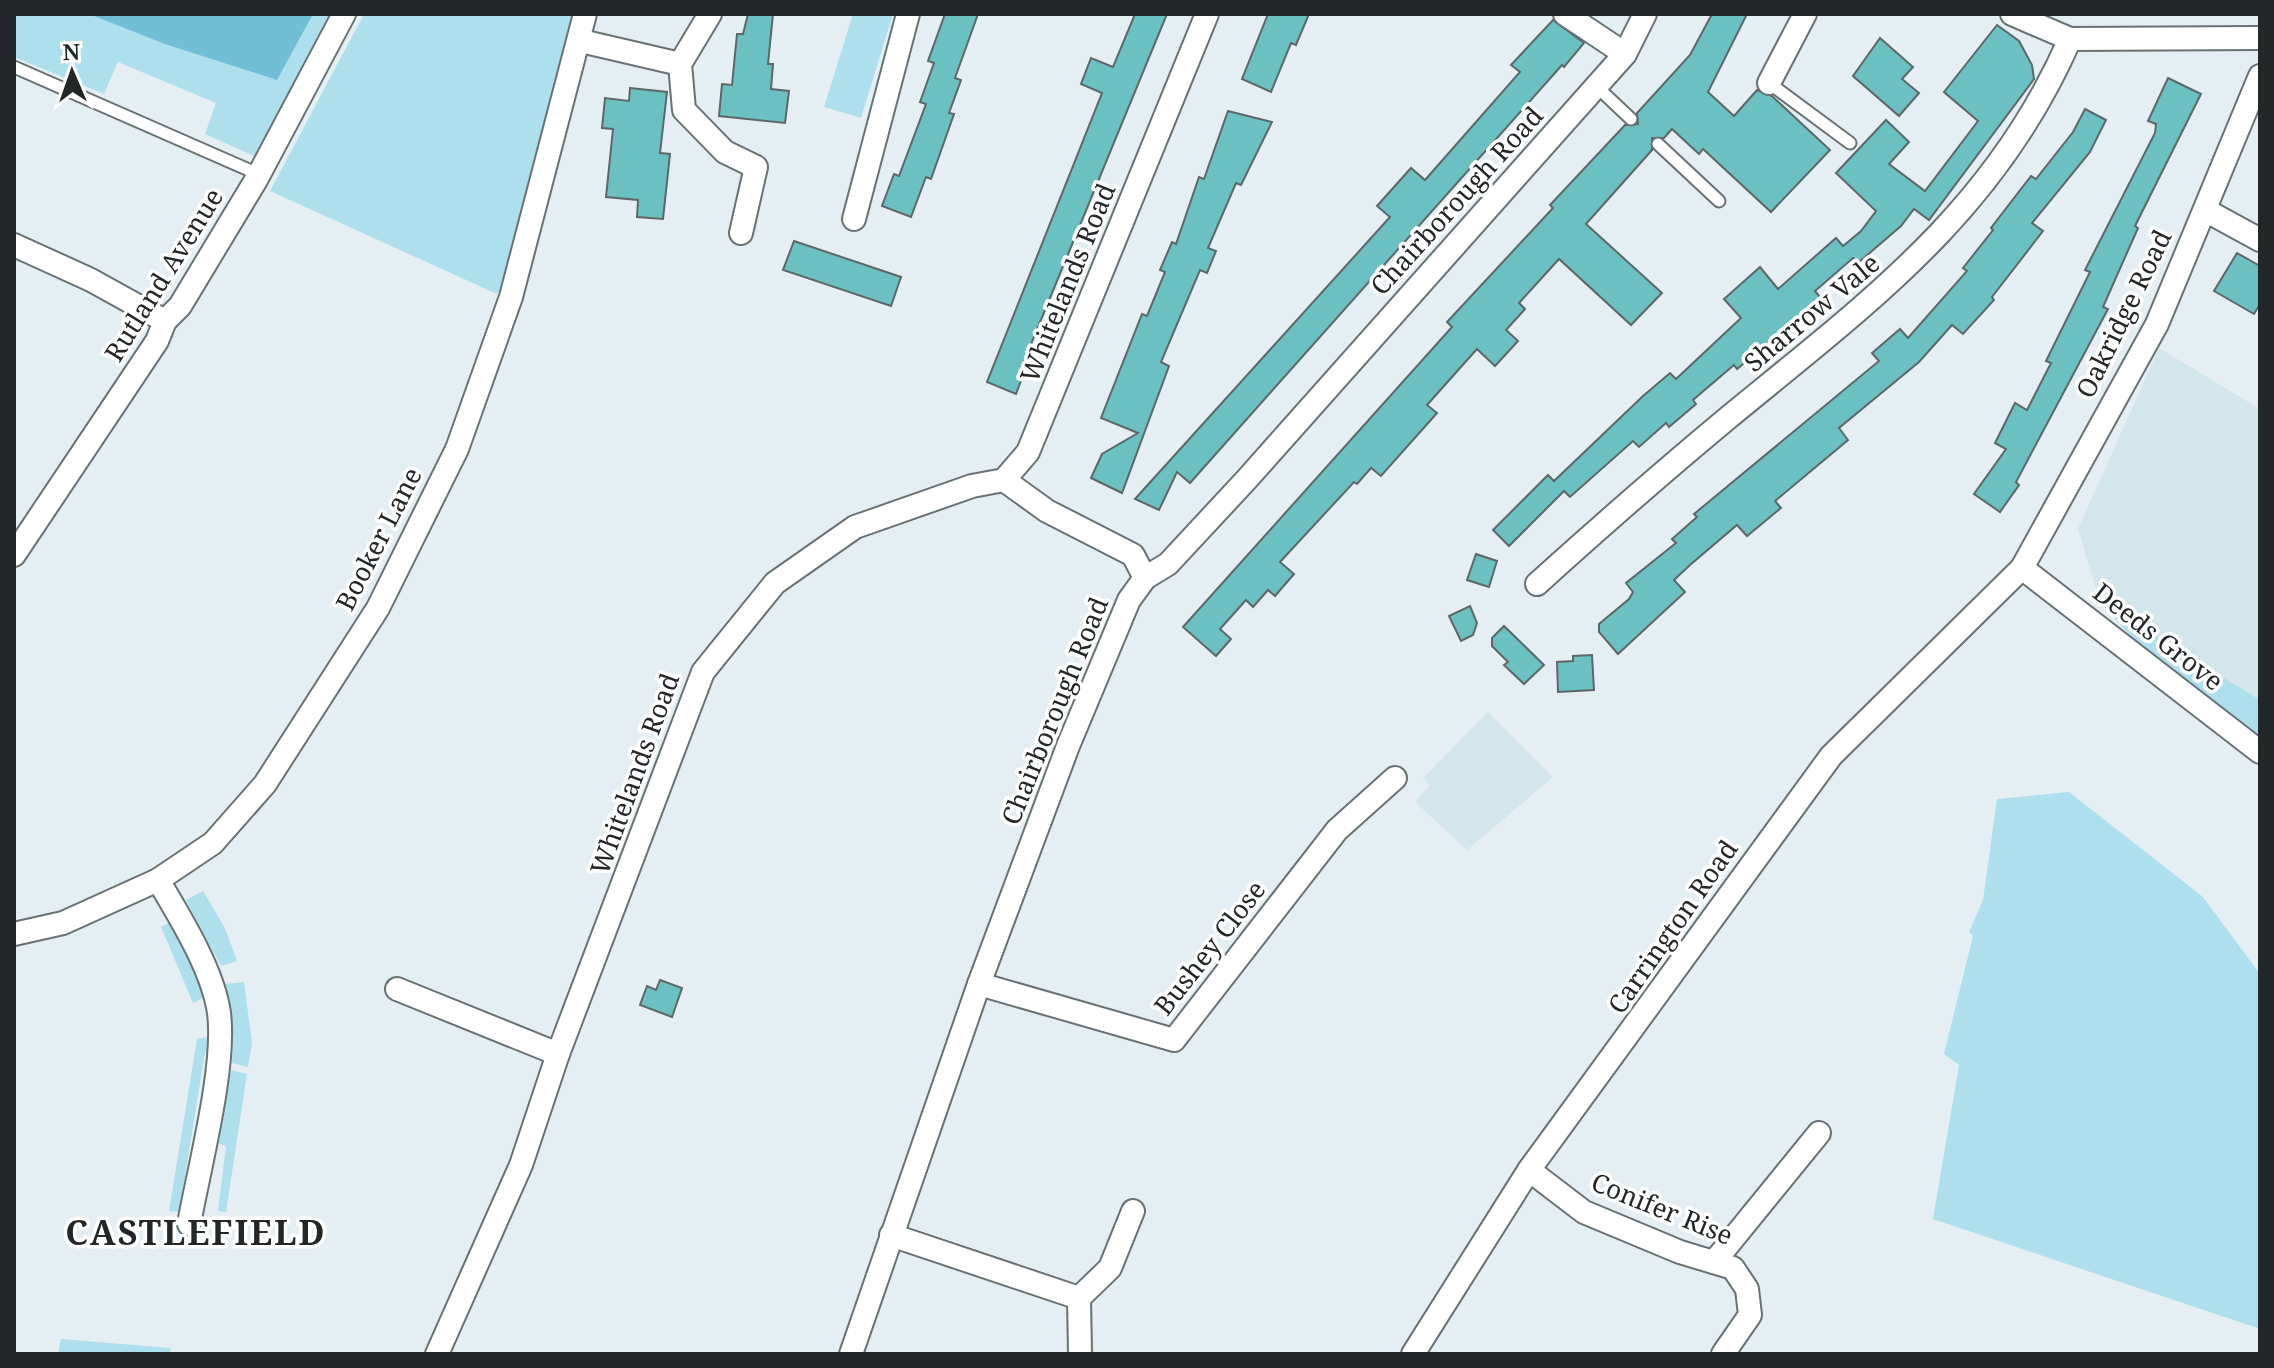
<svg xmlns="http://www.w3.org/2000/svg" width="2274" height="1368" viewBox="0 0 2274 1368" font-family="'Noto Serif',serif">
  <style>
    .built { fill: #d2e6ec }
    .green { fill: #aedfed }
    .forest { fill: #71bfd5 }
    .building { fill: #6bc0c1; stroke: #5d6767; stroke-width: 2 }
    .lines { fill: none; stroke-linecap: round; stroke-linejoin: round }
    .lane-casing { stroke: #687275; stroke-width: 15 }
    .street-casing { stroke: #687275; stroke-width: 26 }
    .lane { stroke: #fff; stroke-width: 11 }
    .street { stroke: #fff; stroke-width: 22 }
    .labels { text-anchor: middle; stroke-width: 7; stroke-linejoin: round; paint-order: stroke }
    .street-label { font-size: 26px; fill: #232728; stroke: #fff }
    .district-label { font-size: 34px; font-weight: bold; letter-spacing: 2px; fill: #232728; stroke: #fff }
  </style>
  <rect width="100%" height="100%" fill="#e5eff3"/>
  <g class="built">
    <path d="M 2159,348 L 2260,409 L 2260,700 L 2100,602 L 2078,529 Z"/>
    <path d="M 1488,712 L 1553,777 L 1467,850 L 1415,802 L 1430,785 L 1423,778 Z"/>
  </g>
  <g class="green">
    <path d="M 14,14 L 332,14 L 254,156 L 205,134 L 216,103 L 118,62 L 104,94 L 14,57 Z"/>
    <path d="M 364,14 L 581,14 L 519,253 L 497,294 L 270,191 Z"/>
    <path d="M 853,14 L 893,14 L 861,118 L 824,107 Z"/>
    <path d="M 2100,602 L 2260,700 L 2260,740 L 2151,658 Z"/>
    <path d="M 2069,792 L 2203,897 L 2260,974 L 2260,1329 L 1933,1219 L 1959,1065 L 1944,1054 L 1973,936 L 1969,932 L 1983,900 L 1997,799 Z"/>
    <path d="M 203,891 L 225,928 L 237,961 L 221,966 L 186,900 Z"/>
    <path d="M 177,918 L 207,996 L 193,1003 L 161,927 Z"/>
    <path d="M 244,982 L 252,1043 L 248,1067 L 232,1063 L 233,1025 L 225,984 Z"/>
    <path d="M 212,1036 L 213,1053 L 205,1053 L 179,1212 L 169,1211 L 197,1039 Z"/>
    <path d="M 231,1070 L 247,1074 L 226,1212 L 218,1211 L 226,1146 L 219,1144 Z"/>
    <path d="M 61,1339 L 171,1348 L 169,1354 L 58,1354 Z"/>
  </g>
  <path class="forest" d="M 89,14 L 313,14 L 277,80 L 165,44 Z"/>
  <g class="building">
    <path d="M 748,14 L 773,14 L 768,64 L 773,64 L 771,89 L 789,91 L 785,123 L 719,116 L 722,84 L 732,85 L 737,34 L 743,34 Z"/>
    <path d="M 945,14 L 978,14 L 955,78 L 961,80 L 949,113 L 954,114 L 931,179 L 926,177 L 911,217 L 882,206 L 894,174 L 899,176 L 926,104 L 920,102 L 934,63 L 928,61 Z"/>
    <path d="M 1135,14 L 1167,14 L 1024,361 L 1028,362 L 1016,394 L 987,382 L 1102,93 L 1081,84 L 1091,58 L 1113,67 Z"/>
    <path d="M 1268,14 L 1309,14 L 1296,45 L 1291,43 L 1271,92 L 1242,79 Z"/>
    <path d="M 1712,14 L 1747,14 L 1708,92 L 1734,116 L 1757,90 L 1772,96 L 1830,150 L 1771,212 L 1703,149 L 1699,154 L 1672,129 L 1664,138 L 1652,138 L 1652,150 L 1586,224 L 1662,293 L 1631,325 L 1559,259 L 1519,303 L 1525,309 L 1506,330 L 1518,341 L 1495,366 L 1477,349 L 1427,405 L 1437,413 L 1381,476 L 1371,468 L 1357,484 L 1354,482 L 1280,562 L 1294,574 L 1275,596 L 1268,590 L 1253,607 L 1246,600 L 1220,629 L 1231,639 L 1216,656 L 1183,627 L 1452,327 L 1447,322 L 1553,208 L 1550,205 L 1625,125 L 1638,124 L 1637,113 L 1690,55 Z"/>
    <path d="M 1553,20 L 1584,43 L 1564,67 L 1562,65 L 1190,483 L 1177,472 L 1159,510 L 1135,499 L 1390,217 L 1377,206 L 1411,168 L 1425,180 L 1520,72 L 1511,65 Z"/>
    <path d="M 1997,25 L 2019,41 L 2032,65 L 2034,79 L 1929,220 L 1914,209 L 1901,226 L 1858,263 L 1853,258 L 1815,291 L 1820,297 L 1767,348 L 1765,346 L 1737,369 L 1734,365 L 1693,400 L 1696,404 L 1669,427 L 1666,423 L 1639,447 L 1633,441 L 1570,497 L 1564,491 L 1509,546 L 1493,530 L 1548,475 L 1554,481 L 1643,396 L 1670,373 L 1676,379 L 1741,318 L 1724,299 L 1760,267 L 1778,289 L 1836,238 L 1843,246 L 1861,231 L 1876,211 L 1836,173 L 1886,120 L 1909,142 L 1889,164 L 1925,191 L 1978,121 L 1944,92 Z"/>
    <path d="M 1880,38 L 1913,67 L 1902,79 L 1919,93 L 1899,116 L 1853,76 Z"/>
    <path d="M 2168,78 L 2201,94 L 2135,226 L 2138,228 L 2103,307 L 2108,309 L 2016,482 L 2019,485 L 2000,512 L 1974,494 L 2006,449 L 1995,443 L 2015,403 L 2027,410 L 2051,363 L 2046,361 L 2090,272 L 2085,270 L 2155,133 L 2156,124 L 2148,121 Z"/>
    <path d="M 630,88 L 667,92 L 660,153 L 670,154 L 663,219 L 637,217 L 638,200 L 606,197 L 613,129 L 602,128 L 605,98 L 629,101 Z"/>
    <path d="M 2085,109 L 2106,120 L 2090,152 L 2032,223 L 2043,231 L 1992,297 L 1994,300 L 1963,334 L 1952,325 L 1919,362 L 1839,428 L 1848,440 L 1775,501 L 1781,508 L 1747,536 L 1737,525 L 1690,565 L 1674,580 L 1685,592 L 1618,654 L 1599,632 L 1599,624 L 1629,599 L 1633,592 L 1626,583 L 1676,543 L 1672,539 L 1697,517 L 1694,514 L 1879,361 L 1872,353 L 1900,329 L 1908,338 L 1967,271 L 1963,268 L 1993,230 L 1991,228 L 2031,176 L 2036,179 L 2073,132 Z"/>
    <path d="M 1228,111 L 1272,122 L 1241,185 L 1236,183 L 1208,248 L 1216,251 L 1207,273 L 1200,270 L 1161,362 L 1169,366 L 1122,493 L 1091,478 L 1102,454 L 1138,433 L 1101,418 L 1142,314 L 1147,316 L 1165,272 L 1160,270 L 1172,242 L 1176,244 L 1199,177 L 1204,179 Z"/>
    <path d="M 794,241 L 901,277 L 891,306 L 783,270 Z"/>
    <path d="M 2237,253 L 2260,266 L 2260,304 L 2254,314 L 2214,291 Z"/>
    <path d="M 1476,554 L 1497,561 L 1489,587 L 1467,580 Z"/>
    <path d="M 1470,606 L 1477,623 L 1473,635 L 1461,641 L 1449,616 Z"/>
    <path d="M 1504,626 L 1544,665 L 1524,684 L 1504,665 L 1508,662 L 1492,646 L 1492,638 Z"/>
    <path d="M 1592,655 L 1594,690 L 1558,692 L 1557,662 L 1573,661 L 1573,656 Z"/>
    <path d="M 660,980 L 682,988 L 672,1017 L 640,1005 L 647,986 L 656,990 Z"/>
  </g>
  <g class="lines">
    <g class="lane-casing">
      <g id="lane">
        <path d="M 14,67 L 258,174"/>
        <path d="M 1769,83 L 1850,143"/>
        <path d="M 1596,86 L 1631,119"/>
        <path d="M 1658,144 L 1719,201"/>
      </g>
    </g>
    <g class="street-casing">
      <g id="street">
        <path d="M 710,14 L 680,64 L 684,110 L 725,152 L 756,167 L 741,233"/>
        <path d="M 1565,14 L 1625,54"/>
        <path d="M 2012,14 L 2070,39 L 2260,38"/>
        <path d="M 581,41 L 680,64"/>
        <path d="M 1769,83 L 1805,14"/>
        <path d="M 2205,210 L 2260,240"/>
        <path d="M 854,219 L 908,14"/>
        <path d="M 14,245 L 91,280 L 165,321"/>
        <path d="M 1004,480 L 1047,511 L 1133,555 L 1145,578"/>
        <path d="M 14,555 L 157,341 L 165,321 L 180,306 L 256,180 L 344,14"/>
        <path d="M 2022,568 L 2260,752"/>
        <path d="M 1537,584 C 1600,527 1664,471 1729,417 C 1869,302 1995,211 2070,39"/>
        <path d="M 158,880 C 180,917 213,970 219,1013 C 226,1067 199,1168 189,1224"/>
        <path d="M 14,934 L 63,923 L 158,880 L 213,843 L 265,784 L 378,608 L 457,449 L 511,297 L 585,14"/>
        <path d="M 979,984 L 1174,1040 L 1337,830 L 1395,778"/>
        <path d="M 397,989 L 558,1054"/>
        <path d="M 1529,1170 L 1584,1212 L 1680,1252 L 1733,1268 L 1747,1289 L 1750,1315 L 1723,1354"/>
        <path d="M 891,1235 L 1079,1298"/>
        <path d="M 1714,1262 L 1819,1133"/>
        <path d="M 437,1354 L 521,1165 L 558,1054 L 703,672 L 775,583 L 855,527 L 972,486 L 1004,480 L 1028,452 L 1207,14"/>
        <path d="M 851,1354 L 979,984 L 1068,746 L 1129,600 L 1145,578 L 1168,564 L 1247,479 L 1625,54 L 1645,14"/>
        <path d="M 1080,1354 L 1079,1298 L 1110,1268 L 1133,1211"/>
        <path d="M 1413,1354 L 1529,1170 L 1831,756 L 2022,568 L 2157,324 L 2260,76"/>
      </g>
    </g>
    <use href="#lane" class="lane"/>
    <use href="#street" class="street"/>
  </g>
  <g class="labels">
    <g class="street-label">
      <text transform="translate(1457 201) rotate(-48)" y="9">Chairborough Road</text>
      <text transform="translate(164 275) rotate(-58)" y="9">Rutland Avenue</text>
      <text transform="translate(1068 283) rotate(-68)" y="9">Whitelands Road</text>
      <text transform="translate(1812 313) rotate(-40)" y="9">Sharrow Vale</text>
      <text transform="translate(2124 314) rotate(-64)" y="9">Oakridge Road</text>
      <text transform="translate(379 539) rotate(-63)" y="9">Booker Lane</text>
      <text transform="translate(2158 637) rotate(38)" y="9">Deeds Grove</text>
      <text transform="translate(1055 711) rotate(-68)" y="9">Chairborough Road</text>
      <text transform="translate(635 774) rotate(-70)" y="9">Whitelands Road</text>
      <text transform="translate(1673 927) rotate(-55)" y="9">Carrington Road</text>
      <text transform="translate(1210 948) rotate(-52)" y="9">Bushey Close</text>
      <text transform="translate(1662 1209) rotate(22)" y="9">Conifer Rise</text>
    </g>
    <g class="district-label">
      <text x="196" y="1245">CASTLEFIELD</text>
    </g>
  </g>
  <rect width="2274" height="1368" fill="none" stroke="#232728" stroke-width="32"/>
  <g transform="translate(72 72) rotate(358)" stroke="#ffffff" stroke-width="6" paint-order="stroke">
  <path d="M0-6L14 30L0 20L-14 30Z" fill="#232728"/>
  <text y="-12" font-size="22" font-weight="bold" text-anchor="middle" fill="#232728">N</text>
  </g>
</svg>
